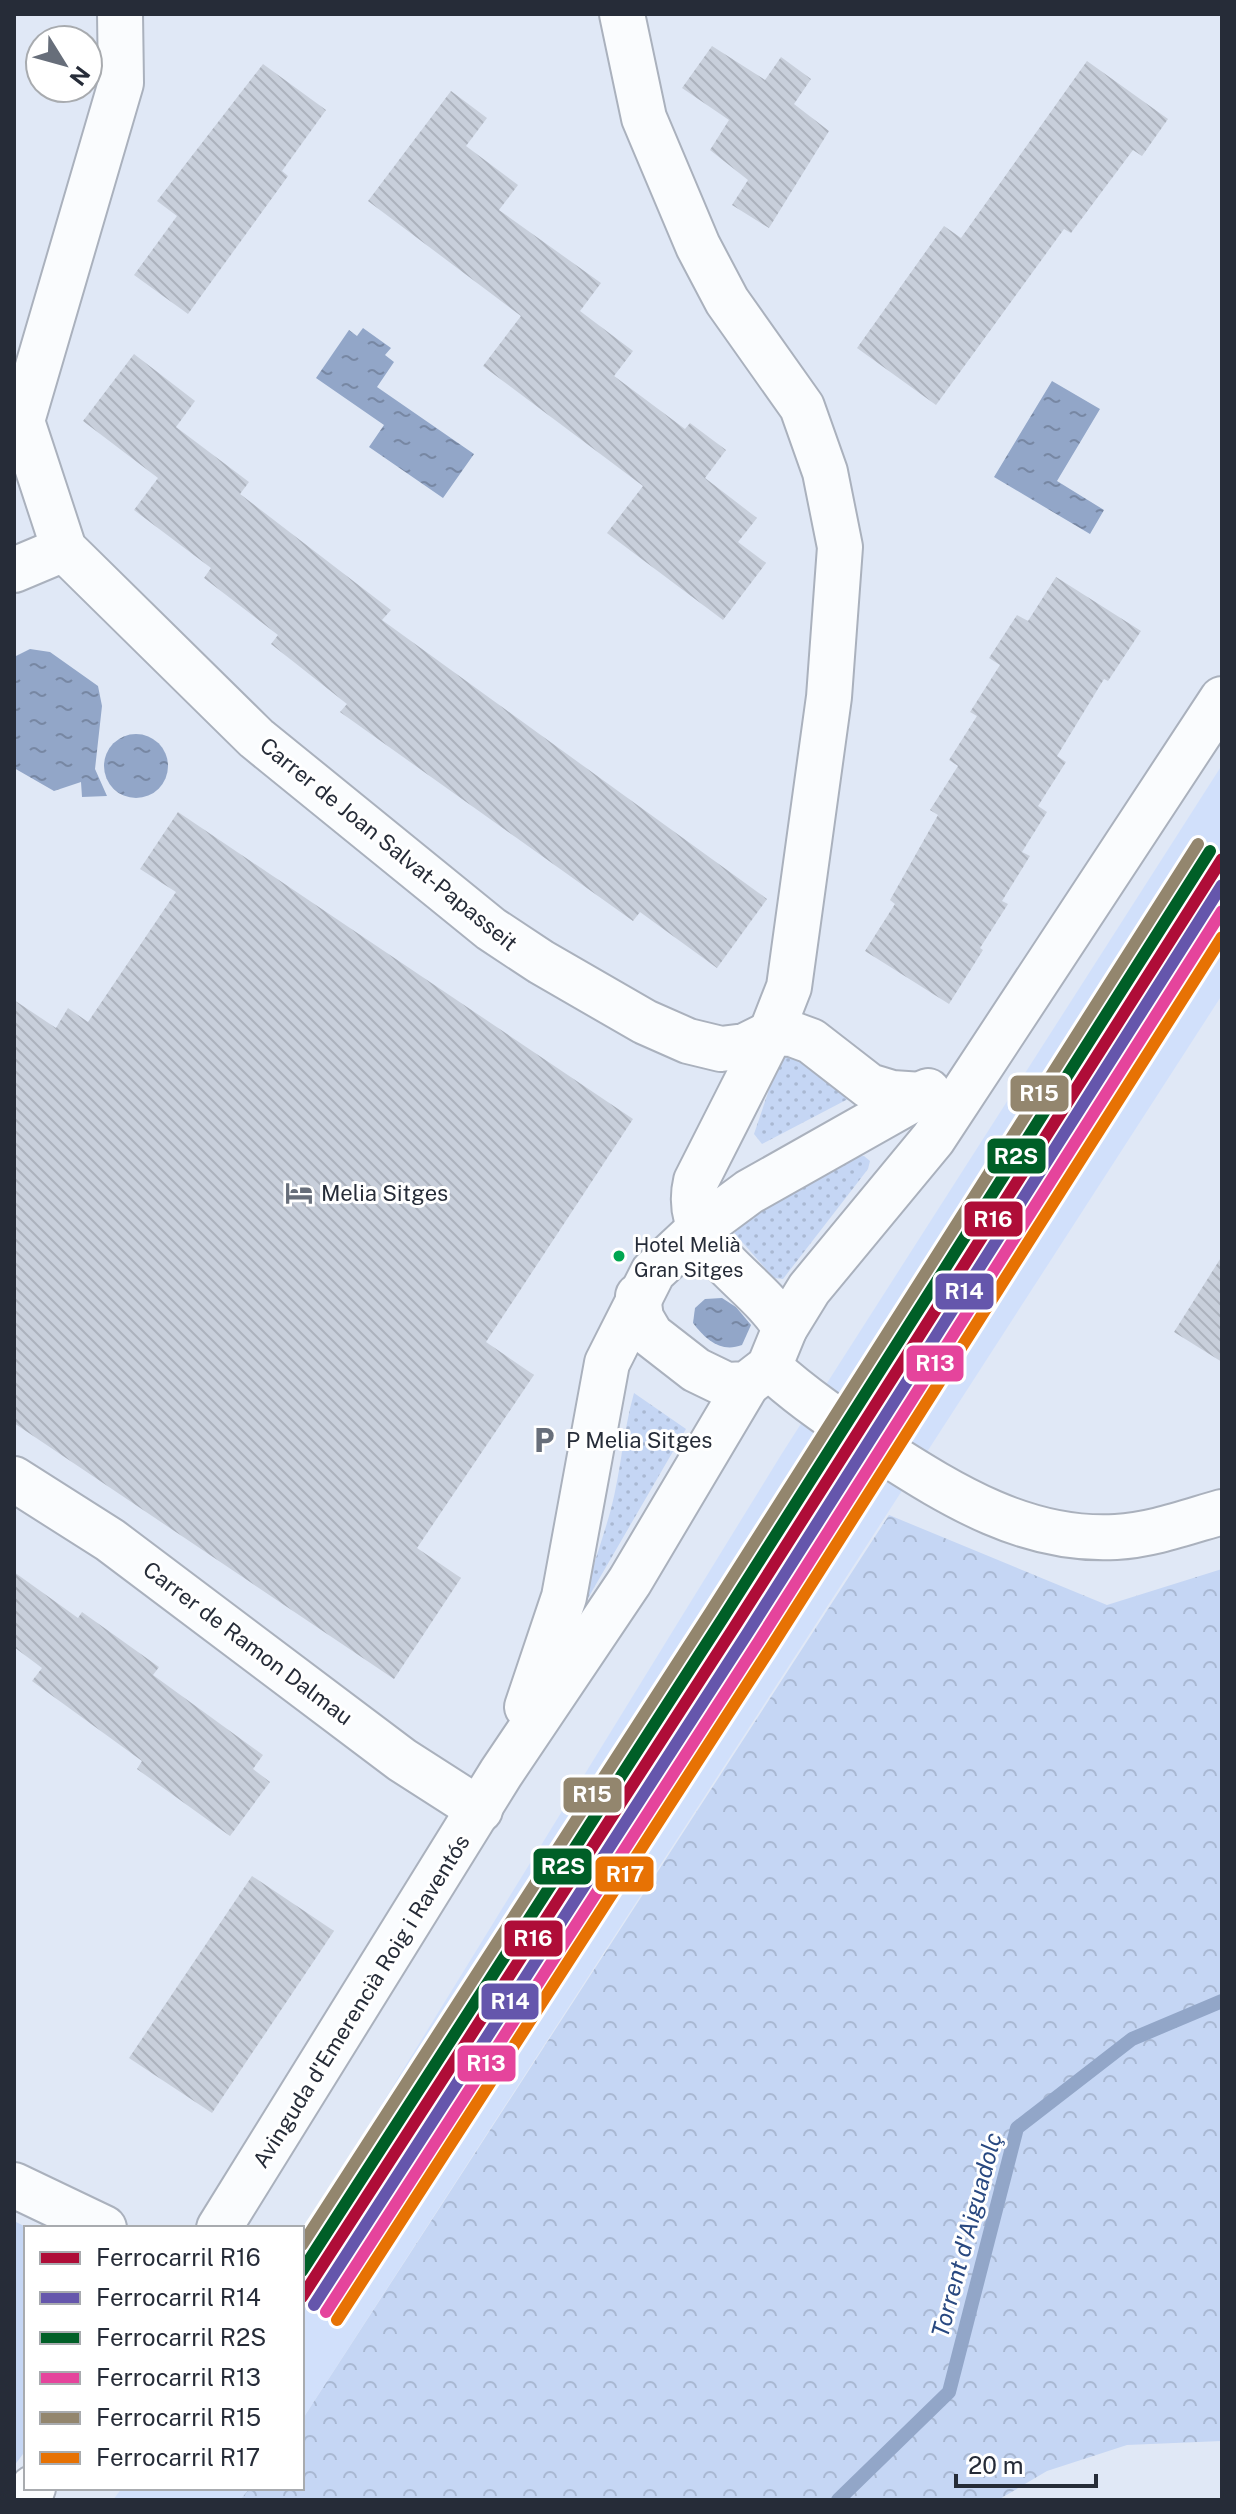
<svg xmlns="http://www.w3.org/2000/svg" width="1236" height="2514" viewBox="0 0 1236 2514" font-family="'Public Sans',sans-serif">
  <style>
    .built { fill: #d1e0fb }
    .grass { fill: url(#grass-dots) }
    .forest { fill: url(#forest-crowns) }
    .garden { fill: #c5d6f4 }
    .water { fill: url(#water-ripples) }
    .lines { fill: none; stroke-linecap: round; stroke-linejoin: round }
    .stream { stroke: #92a6c8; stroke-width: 14 }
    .building { fill: url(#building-back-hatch) }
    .minor-casing { stroke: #aab1bd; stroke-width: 48 }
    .minor { stroke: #fafcfe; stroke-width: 44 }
    .rail-1-casing { stroke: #fff; stroke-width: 18 }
    .rail-2-casing { stroke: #fff; stroke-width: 18 }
    .rail-3-casing { stroke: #fff; stroke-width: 18 }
    .rail-4-casing { stroke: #fff; stroke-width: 18 }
    .rail-5-casing { stroke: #fff; stroke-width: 18 }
    .rail-6-casing { stroke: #fff; stroke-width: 18 }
    .rail-1 { stroke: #af0d38; stroke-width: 12 }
    .rail-2 { stroke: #6556ac; stroke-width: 12 }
    .rail-3 { stroke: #005f27; stroke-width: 12 }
    .rail-4 { stroke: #e5449c; stroke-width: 12 }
    .rail-5 { stroke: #93866e; stroke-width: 12 }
    .rail-6 { stroke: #e77204; stroke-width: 12 }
    .bus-dot { fill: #00a651; stroke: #fff; stroke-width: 3 }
    .labels { text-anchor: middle; stroke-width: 6; stroke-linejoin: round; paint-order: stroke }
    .bus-label { font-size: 20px; fill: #262c38; stroke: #fff; text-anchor: start }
    .street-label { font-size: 22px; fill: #262c38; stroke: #fff }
    .poi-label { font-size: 22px; fill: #262c38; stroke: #fff; text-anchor: start }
    .water-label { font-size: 24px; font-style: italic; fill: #284880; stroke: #fff }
    .line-badge { stroke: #fff; stroke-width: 3 }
    .badge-label { font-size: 22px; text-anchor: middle; font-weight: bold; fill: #fff }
  </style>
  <defs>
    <pattern id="grass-dots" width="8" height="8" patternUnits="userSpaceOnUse" patternTransform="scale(2)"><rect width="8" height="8" fill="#c5d6f4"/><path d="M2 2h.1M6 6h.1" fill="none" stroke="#a9b8d2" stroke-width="1.8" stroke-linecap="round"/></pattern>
    <pattern id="forest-crowns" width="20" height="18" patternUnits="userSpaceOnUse" patternTransform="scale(2)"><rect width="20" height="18" fill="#c5d6f4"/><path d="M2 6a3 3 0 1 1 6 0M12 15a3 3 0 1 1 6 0" fill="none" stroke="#a9b8d2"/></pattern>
    <pattern id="water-ripples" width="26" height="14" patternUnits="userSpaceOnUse" patternTransform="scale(2)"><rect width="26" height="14" fill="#92a6c8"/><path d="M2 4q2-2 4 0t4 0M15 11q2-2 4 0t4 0" fill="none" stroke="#7787a3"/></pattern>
    <pattern id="building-back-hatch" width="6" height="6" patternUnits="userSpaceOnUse" patternTransform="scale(2)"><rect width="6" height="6" fill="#c8cfdb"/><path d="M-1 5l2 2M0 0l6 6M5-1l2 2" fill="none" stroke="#acb2bd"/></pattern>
  </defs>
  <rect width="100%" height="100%" fill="#e0e8f6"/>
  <g class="built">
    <path d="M 1222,765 L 1222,995 L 302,2420 L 302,2234 L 781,1455 Z"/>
    <path d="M 122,2488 L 250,2488 L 240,2500 L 113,2500 Z"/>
  </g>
  <g class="grass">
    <path d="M 786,1057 L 801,1058 L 849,1094 L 848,1099 L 762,1144 L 754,1134 L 779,1060 Z"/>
    <path d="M 864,1156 L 870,1161 L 868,1169 L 783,1279 L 774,1278 L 735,1234 L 734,1225 L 852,1157 Z"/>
    <path d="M 634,1393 L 686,1429 L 577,1617 C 588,1581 601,1545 611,1509 C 621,1471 623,1432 634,1393 Z"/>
  </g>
  <path class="forest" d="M 889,1515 L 1107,1605 L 1222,1569 L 1222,2441 L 1127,2445 L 1047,2471 L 998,2500 L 240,2500 L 250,2488 L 302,2488 L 302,2420 Z"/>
  <path class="garden" d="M 14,2221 L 28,2228 L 26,2450 L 14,2466 Z"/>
  <g class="water">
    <path d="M 363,328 L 391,348 L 385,355 L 394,362 L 377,387 L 474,454 L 443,498 L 369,447 L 384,425 L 316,378 L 349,330 L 357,336 Z"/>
    <path d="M 1052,381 L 1100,409 L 1057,481 L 1104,510 L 1090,534 L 994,477 Z"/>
    <path d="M 30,649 L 50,652 L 98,686 L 102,706 L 95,769 L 107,796 L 82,797 L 81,782 L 54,791 L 14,768 L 14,657 Z"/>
    <circle cx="136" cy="766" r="32"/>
    <path d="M 722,1298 L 736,1307 L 751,1325 L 742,1345 C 721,1353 706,1340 693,1323 L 695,1308 L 705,1299 Z"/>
  </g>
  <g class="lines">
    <path class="stream" d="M 838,2500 L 949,2392 L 1017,2128 L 1132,2039 L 1222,2001"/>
  </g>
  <g class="building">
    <path d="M 712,46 L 765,80 L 781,57 L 811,79 L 794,104 L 829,131 L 769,228 L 732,205 L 748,180 L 710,150 L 729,120 L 682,88 Z"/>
    <path d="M 1087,61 L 1168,119 L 1142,156 L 1133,150 L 1071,233 L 1064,229 L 936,405 L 857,348 L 944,226 L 961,238 Z"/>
    <path d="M 263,64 L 326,110 L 282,171 L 288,176 L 188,314 L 134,275 L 177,216 L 157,201 Z"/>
    <path d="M 451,91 L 487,118 L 466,146 L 518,185 L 499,210 L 601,283 L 580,311 L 633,351 L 614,376 L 685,429 L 690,423 L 726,450 L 705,478 L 757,518 L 738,542 L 766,563 L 723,620 L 607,533 L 643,486 L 483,366 L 521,316 L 368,201 Z"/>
    <path d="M 134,354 L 195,401 L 176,427 L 249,482 L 240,494 L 391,610 L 382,620 L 767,899 L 717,968 L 640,912 L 633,921 L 340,712 L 347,704 L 271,644 L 278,635 L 204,578 L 211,568 L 134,510 L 158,478 L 83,421 Z"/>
    <path d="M 1056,577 L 1141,631 L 1108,681 L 1104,679 L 1057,756 L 1066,762 L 1038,806 L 1047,812 L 1022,852 L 1030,856 L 1002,901 L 1008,904 L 980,948 L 983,950 L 949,1004 L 865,951 L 895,904 L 890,900 L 938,815 L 930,810 L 958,766 L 949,760 L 977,716 L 970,712 L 1000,665 L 989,658 L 1017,615 L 1028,621 Z"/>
    <path d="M 178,812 L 633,1119 L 486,1342 L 534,1375 L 417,1548 L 461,1578 L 394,1679 L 14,1423 L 14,1000 L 56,1028 L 68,1008 L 88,1022 L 176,892 L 140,869 Z"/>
    <path d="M 1222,1256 L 1222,1362 L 1174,1332 Z"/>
    <path d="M 14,1572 L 78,1618 L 82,1612 L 159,1667 L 153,1675 L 263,1755 L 253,1769 L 270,1782 L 230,1836 L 137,1769 L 142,1761 L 32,1681 L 42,1668 L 14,1647 Z"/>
    <path d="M 252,1876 L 334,1931 L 212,2113 L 129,2058 Z"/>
  </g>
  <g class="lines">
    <g class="minor-casing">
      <g id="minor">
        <path d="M 120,14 L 121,83 L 22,421 L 64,549 L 256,738 L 491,929 L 541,962 L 645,1022 L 688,1041 L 721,1049 L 745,1046 L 771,1033 L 792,1034 L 811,1041 L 869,1086 L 892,1093 L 922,1095"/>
        <path d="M 622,14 L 644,118 L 698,246 L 727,301 L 802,407 L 825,472 L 840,547 L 829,697 L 789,987 L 771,1033 L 696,1181 C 680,1249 755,1277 785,1328"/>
        <path d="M 14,570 L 64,549"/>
        <path d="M 638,1296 L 641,1318 L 651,1335 L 696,1370 L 727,1385 L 747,1384 L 769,1367 L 785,1328 L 809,1289 L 933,1139 L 1222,699"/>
        <path d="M 769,1367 C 804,1399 842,1424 881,1450 C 953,1496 1027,1542 1116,1537 C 1152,1535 1187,1522 1222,1512"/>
        <path d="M 14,1479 L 110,1540 L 402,1760 L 480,1810"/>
        <path d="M 527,1707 L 564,1597 L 607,1363 L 653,1272 L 699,1229 L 749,1192 L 928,1091"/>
        <path d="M 14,2185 L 104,2228"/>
        <path d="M 219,2228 L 501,1773 L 630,1581 L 747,1384"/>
        <path d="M 24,2500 L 33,2488"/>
      </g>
    </g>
    <use href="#minor" class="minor"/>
    <g class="rail-1-casing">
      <path id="rail-1" d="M 302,2297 L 735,1626 L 1222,859"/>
    </g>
    <g class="rail-2-casing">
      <path id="rail-2" d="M 314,2305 L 747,1634 L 1222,885"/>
    </g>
    <g class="rail-3-casing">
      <path id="rail-3" d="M 302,2271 L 723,1618 L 1210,851"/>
    </g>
    <g class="rail-4-casing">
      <path id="rail-4" d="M 326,2312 L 759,1641 L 1222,911"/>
    </g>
    <g class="rail-5-casing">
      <path id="rail-5" d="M 302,2245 L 711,1611 L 1198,844"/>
    </g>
    <g class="rail-6-casing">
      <path id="rail-6" d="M 337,2320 L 770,1649 L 1222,937"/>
    </g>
    <use href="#rail-1" class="rail-1"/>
    <use href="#rail-2" class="rail-2"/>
    <use href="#rail-3" class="rail-3"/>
    <use href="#rail-4" class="rail-4"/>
    <use href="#rail-5" class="rail-5"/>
    <use href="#rail-6" class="rail-6"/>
  </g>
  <defs>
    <g id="hotel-bare" transform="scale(2.16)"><path d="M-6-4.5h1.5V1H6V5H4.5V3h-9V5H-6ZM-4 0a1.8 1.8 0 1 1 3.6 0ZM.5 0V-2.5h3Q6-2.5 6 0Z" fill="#676e7a" stroke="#fff" stroke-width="2.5" paint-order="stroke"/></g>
    <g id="parking-bare" transform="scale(2.16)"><path d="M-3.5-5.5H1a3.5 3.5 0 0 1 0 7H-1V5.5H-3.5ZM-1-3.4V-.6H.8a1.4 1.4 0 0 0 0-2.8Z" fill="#676e7a" stroke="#fff" stroke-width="2.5" paint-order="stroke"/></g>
  </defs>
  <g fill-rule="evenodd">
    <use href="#hotel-bare" x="299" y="1193"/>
    <use href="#parking-bare" x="544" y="1440"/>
  </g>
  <circle class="bus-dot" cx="619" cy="1256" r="7"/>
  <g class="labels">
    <g class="bus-label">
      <text x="634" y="1252">Hotel Melià<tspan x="634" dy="25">Gran Sitges</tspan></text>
    </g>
    <g class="street-label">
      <text transform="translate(389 844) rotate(39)" y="8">Carrer de Joan Salvat-Papasseit</text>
      <text transform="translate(248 1643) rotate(37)" y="8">Carrer de Ramon Dalmau</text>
      <text transform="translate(361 2001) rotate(-58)" y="8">Avinguda d'Emerencià Roig i Raventós</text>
    </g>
    <g class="poi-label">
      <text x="321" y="1201">Melia Sitges</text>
      <text x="566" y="1448">P Melia Sitges</text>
    </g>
    <g class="water-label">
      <text transform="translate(967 2235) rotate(-75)" y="8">Torrent d'Aiguadolç</text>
    </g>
  </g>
  <g class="line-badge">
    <rect x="1009" y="1074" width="61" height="39" rx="8" fill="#93866e"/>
    <rect x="986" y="1137" width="61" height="38" rx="8" fill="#005f27"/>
    <rect x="963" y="1200" width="61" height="38" rx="8" fill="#af0d38"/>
    <rect x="934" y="1272" width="61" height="39" rx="8" fill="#6556ac"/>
    <rect x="905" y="1344" width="60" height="39" rx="8" fill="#e5449c"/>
    <rect x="562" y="1776" width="61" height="38" rx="8" fill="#93866e"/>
    <rect x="532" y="1847" width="61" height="39" rx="8" fill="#005f27"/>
    <rect x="594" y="1855" width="61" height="38" rx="8" fill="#e77204"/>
    <rect x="503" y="1919" width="61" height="39" rx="8" fill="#af0d38"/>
    <rect x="480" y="1982" width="60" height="39" rx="8" fill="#6556ac"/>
    <rect x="456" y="2044" width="61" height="39" rx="8" fill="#e5449c"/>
  </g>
  <g class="badge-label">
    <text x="1039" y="1101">R15</text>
    <text x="1016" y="1164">R2S</text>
    <text x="993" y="1227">R16</text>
    <text x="964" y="1299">R14</text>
    <text x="935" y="1371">R13</text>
    <text x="592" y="1802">R15</text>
    <text x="563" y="1874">R2S</text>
    <text x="625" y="1882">R17</text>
    <text x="533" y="1946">R16</text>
    <text x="510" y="2009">R14</text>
    <text x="486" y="2071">R13</text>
  </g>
  <rect width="1236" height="2514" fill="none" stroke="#262c38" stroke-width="32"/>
  <rect x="24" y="2226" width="280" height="264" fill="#ffffff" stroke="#a8abaf" stroke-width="2"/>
  <rect x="40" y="2252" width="40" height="12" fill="#af0d38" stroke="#a8abaf" stroke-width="2"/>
  <text x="96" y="2266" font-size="24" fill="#262c38">Ferrocarril R16</text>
  <rect x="40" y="2292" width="40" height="12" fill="#6556ac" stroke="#a8abaf" stroke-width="2"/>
  <text x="96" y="2306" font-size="24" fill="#262c38">Ferrocarril R14</text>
  <rect x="40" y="2332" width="40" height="12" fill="#005f27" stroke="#a8abaf" stroke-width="2"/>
  <text x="96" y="2346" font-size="24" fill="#262c38">Ferrocarril R2S</text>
  <rect x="40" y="2372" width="40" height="12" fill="#e5449c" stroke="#a8abaf" stroke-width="2"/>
  <text x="96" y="2386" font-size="24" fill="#262c38">Ferrocarril R13</text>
  <rect x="40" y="2412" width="40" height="12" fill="#93866e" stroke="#a8abaf" stroke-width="2"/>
  <text x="96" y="2426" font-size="24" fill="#262c38">Ferrocarril R15</text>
  <rect x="40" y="2452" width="40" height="12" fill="#e77204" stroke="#a8abaf" stroke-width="2"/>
  <text x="96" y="2466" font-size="24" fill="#262c38">Ferrocarril R17</text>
  <g transform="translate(64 64) rotate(127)"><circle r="38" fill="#ffffff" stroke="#a8abaf" stroke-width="2"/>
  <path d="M0-6L14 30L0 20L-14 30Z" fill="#676e7a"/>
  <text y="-12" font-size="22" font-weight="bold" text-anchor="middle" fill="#262c38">N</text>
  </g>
  <path d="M956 2474v12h140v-12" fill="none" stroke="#262c38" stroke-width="4"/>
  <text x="968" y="2474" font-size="24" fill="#262c38" stroke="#ffffff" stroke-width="6" paint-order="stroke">20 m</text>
</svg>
